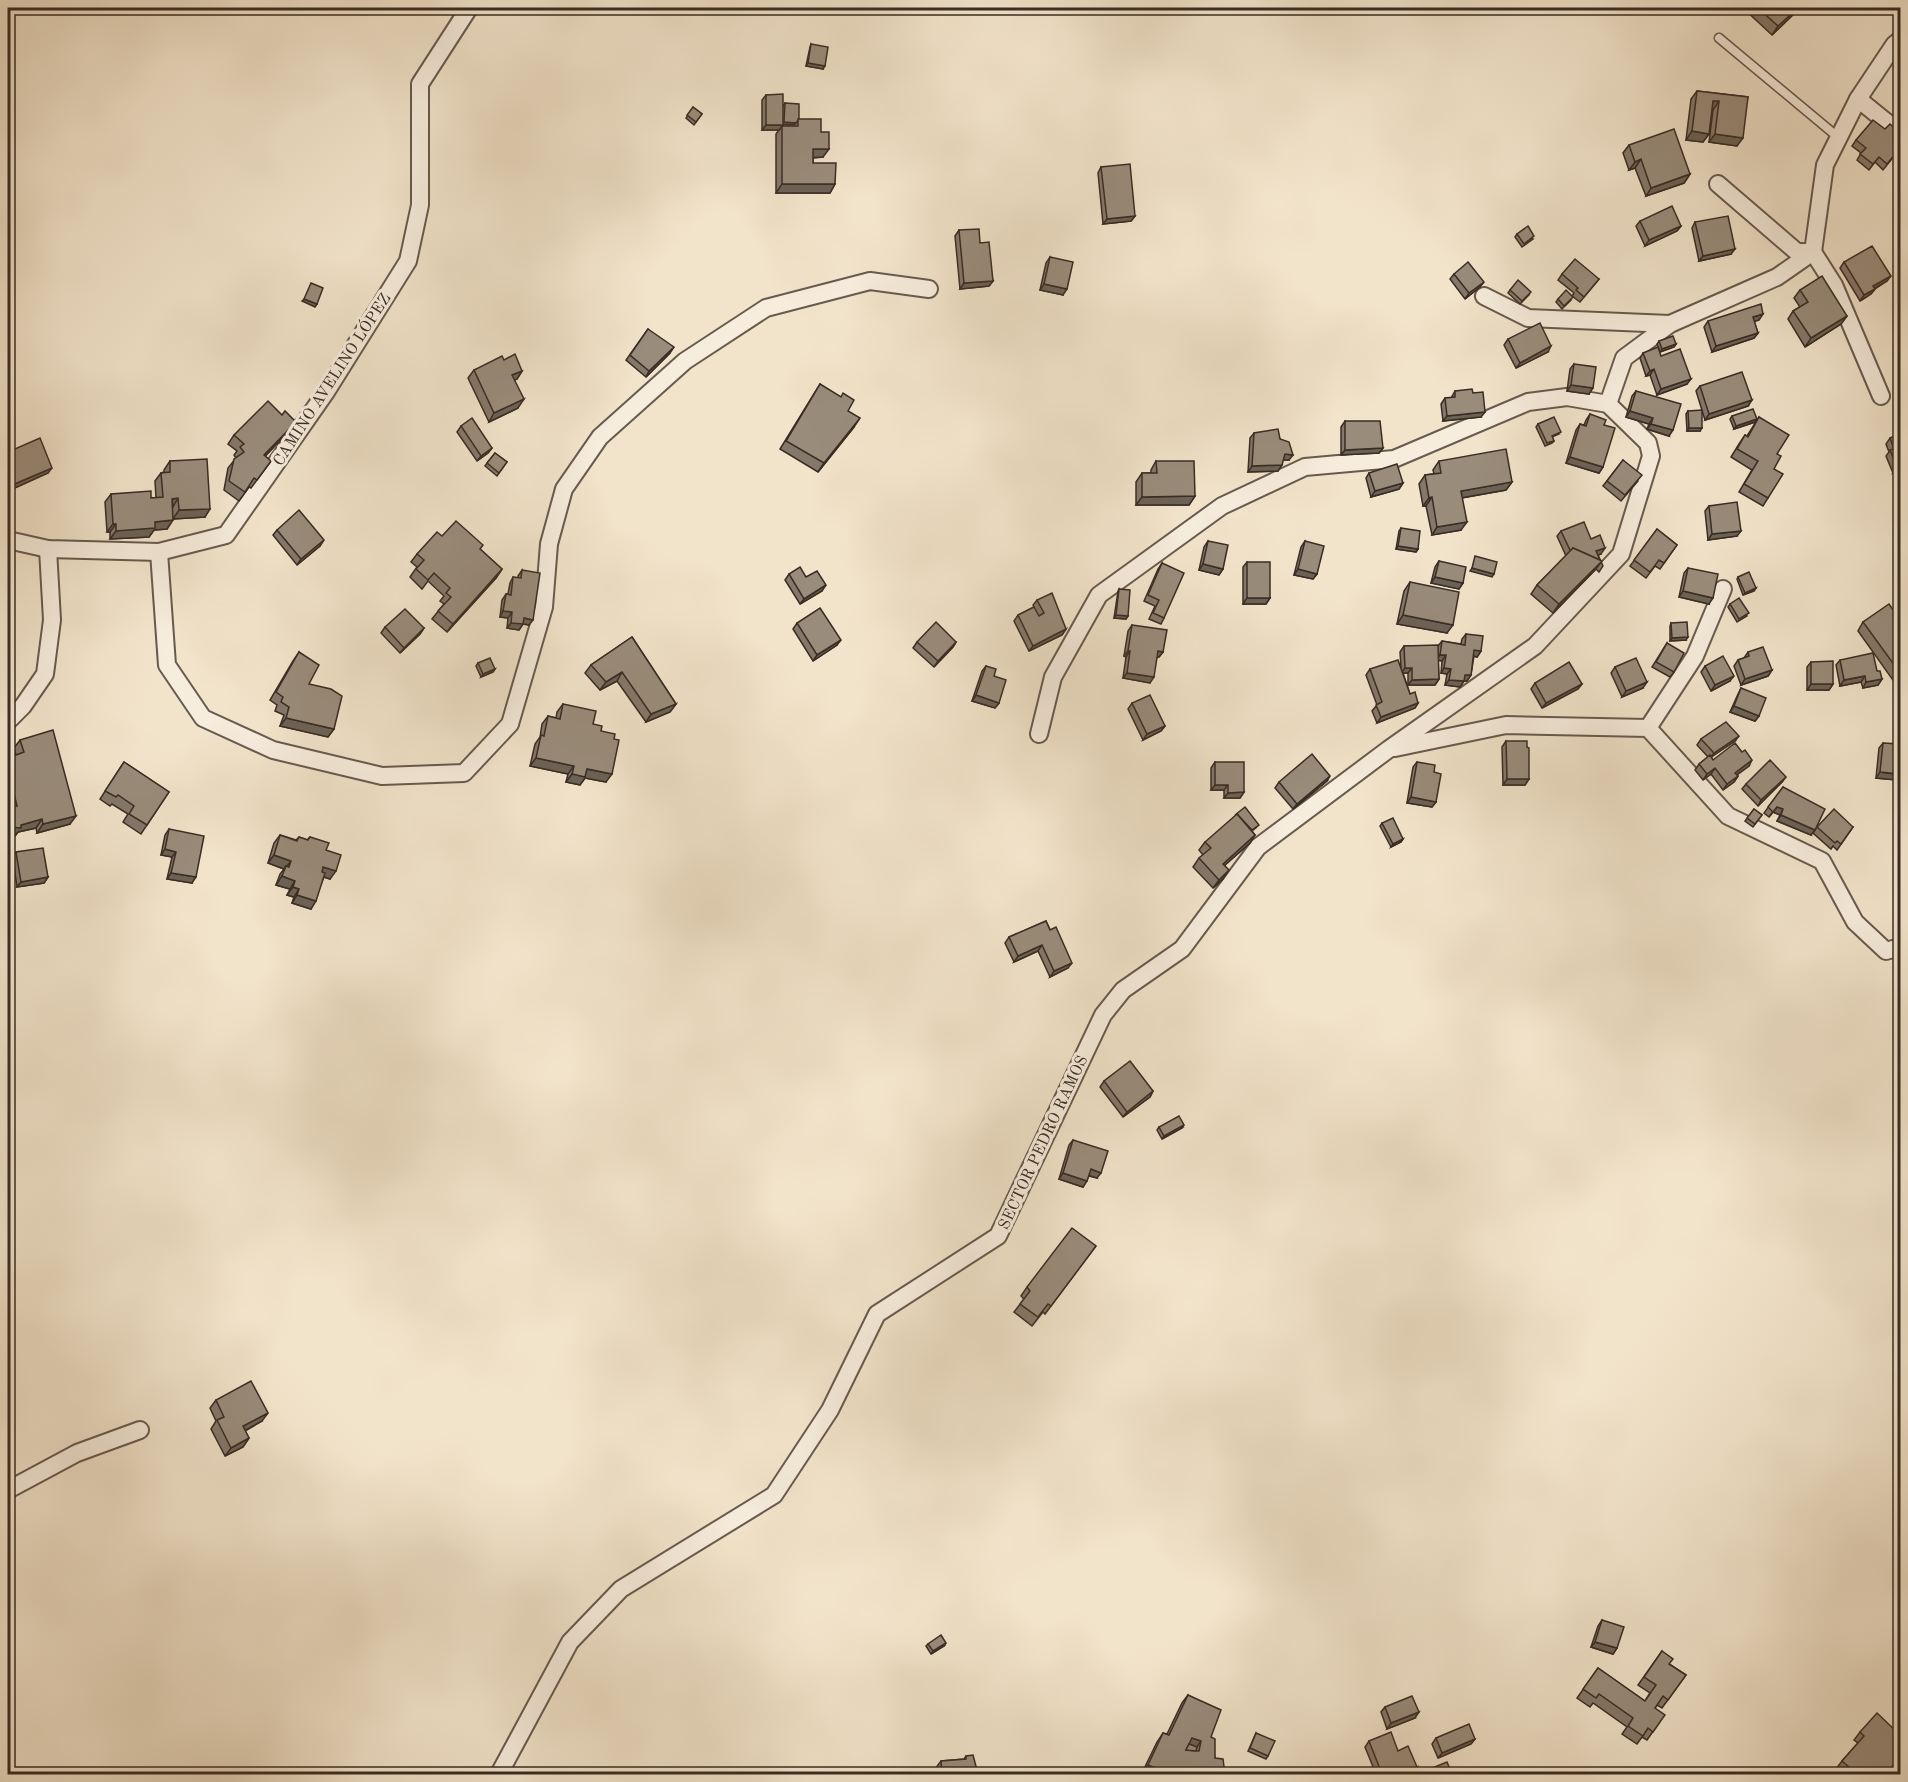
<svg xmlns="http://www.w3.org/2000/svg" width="1908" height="1782" viewBox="0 0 1908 1782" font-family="'Old Standard TT',serif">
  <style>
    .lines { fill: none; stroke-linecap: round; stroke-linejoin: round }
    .lane-casing { stroke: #675a4e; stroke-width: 11 }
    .street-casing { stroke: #675a4e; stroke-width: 20 }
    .lane { stroke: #f7eddd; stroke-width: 8 }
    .street { stroke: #f7eddd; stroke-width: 16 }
    .wall { fill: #84786a; stroke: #392c24; stroke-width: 1.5 }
    .shaded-wall { fill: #6b6256; stroke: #392c24; stroke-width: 1.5 }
    .building { fill: #998c7b; stroke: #392c24; stroke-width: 1.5; fill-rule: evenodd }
    .labels { text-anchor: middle; stroke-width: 6; stroke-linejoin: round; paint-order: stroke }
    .street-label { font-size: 16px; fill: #392c24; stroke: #f7eddd }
  </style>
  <rect width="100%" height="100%" fill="#f2e4cb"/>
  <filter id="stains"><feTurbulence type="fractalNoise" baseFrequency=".00333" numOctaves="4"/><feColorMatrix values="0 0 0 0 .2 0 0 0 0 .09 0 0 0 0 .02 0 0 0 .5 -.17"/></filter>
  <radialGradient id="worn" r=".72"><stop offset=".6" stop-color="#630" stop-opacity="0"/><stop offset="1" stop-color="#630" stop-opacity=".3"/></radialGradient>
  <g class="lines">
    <g class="lane-casing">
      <path id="lane" d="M 1719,38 L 1839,138"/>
    </g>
    <g class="street-casing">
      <g id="street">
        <path d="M 1858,99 L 1900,133"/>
        <path d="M 1718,184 L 1797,252 L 1813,252 L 1834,285 L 1881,396"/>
        <path d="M 1484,296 L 1528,318 L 1670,324"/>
        <path d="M 1608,404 L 1624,358 L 1670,324 L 1777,277 L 1813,252 L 1825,165 L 1858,99 L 1894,45 L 1900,40"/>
        <path d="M 8,540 L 48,549 L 159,552 L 226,535 L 326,392 L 408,261 L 420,205 L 420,84 L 469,8"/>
        <path d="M 159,552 L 167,665 L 203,718 L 273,750 L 382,776 L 464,773 L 510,724 L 544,607 L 549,544 L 564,489 L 600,437 L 685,361 L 766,308 L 870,281 L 929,289"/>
        <path d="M 8,721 L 23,706 L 45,674 L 52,620 L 48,549"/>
        <path d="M 1648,728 L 1695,656 L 1723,589"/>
        <path d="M 1395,748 L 1506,725 L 1648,728 L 1728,816 L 1822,861 L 1855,922 L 1886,951 L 1900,947"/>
        <path d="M 8,1490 L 77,1453 L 140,1430"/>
        <path d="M 499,1774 L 570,1642 L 621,1589 L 774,1495 L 830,1410 L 877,1314 L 998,1236 L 1103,1015 L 1123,990 L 1182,949 L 1258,847 L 1389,749 L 1535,646 L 1621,554 L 1651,456 L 1648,443 L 1608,404 L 1567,397 L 1528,402 L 1394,459 L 1305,467 L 1222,506 L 1099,595 L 1053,677 L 1039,734"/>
      </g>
    </g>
    <use href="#lane" class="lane"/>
    <use href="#street" class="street"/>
  </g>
  <g class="wall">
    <path d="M 1743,8 L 1800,8 L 1772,35 Z"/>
    <path d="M 811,44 L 823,69 L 806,66 L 810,47 Z"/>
    <path d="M 1697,91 L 1748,97 L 1737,146 L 1709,142 L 1713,110 L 1712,110 L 1709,134 L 1703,142 L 1686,140 L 1691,99 Z"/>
    <path d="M 766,95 L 783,106 L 785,103 L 799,119 L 823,157 L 813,158 L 813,163 L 835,184 L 830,193 L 776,193 L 776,134 L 779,130 L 762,130 L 762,100 Z"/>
    <path d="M 693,107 L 702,114 L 694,125 L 686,118 Z"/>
    <path d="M 1885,129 L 1900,133 L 1900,149 L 1883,170 L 1875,162 L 1869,170 L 1857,160 L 1861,153 L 1852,146 L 1856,140 Z"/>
    <path d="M 1629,145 L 1690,174 L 1684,183 L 1646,196 L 1635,168 L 1629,170 L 1623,153 Z"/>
    <path d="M 1101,167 L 1135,216 L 1131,221 L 1103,224 L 1098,173 Z"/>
    <path d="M 1640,221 L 1681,226 L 1677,231 L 1645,246 L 1636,226 Z"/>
    <path d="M 1695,222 L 1731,254 L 1699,261 L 1692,228 Z"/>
    <path d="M 959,230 L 980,243 L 993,281 L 989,286 L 960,289 L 955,236 Z"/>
    <path d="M 1517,234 L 1533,239 L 1522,247 L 1515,237 Z"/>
    <path d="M 1050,257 L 1063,295 L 1040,290 L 1046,263 Z"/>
    <path d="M 1844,262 L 1887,281 L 1875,289 L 1871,294 L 1860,301 L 1840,268 Z"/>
    <path d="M 1454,274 L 1480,287 L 1465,299 L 1450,279 Z"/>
    <path d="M 1562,274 L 1599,279 L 1580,302 L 1572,296 L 1574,293 L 1558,280 Z"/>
    <path d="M 1510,290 L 1529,295 L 1520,304 L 1508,293 Z"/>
    <path d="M 1800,290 L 1847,316 L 1841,324 L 1805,347 L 1788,319 L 1793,311 L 1800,307 L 1794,298 Z"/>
    <path d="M 1558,299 L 1571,300 L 1562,309 L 1556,302 Z"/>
    <path d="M 1759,320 L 1754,321 L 1758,333 L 1754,338 L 1712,352 L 1704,327 L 1708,321 Z"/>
    <path d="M 648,329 L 670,353 L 646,377 L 626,360 Z"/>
    <path d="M 1508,339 L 1548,352 L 1516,368 L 1504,345 Z"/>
    <path d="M 1659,341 L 1676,344 L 1674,347 L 1660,352 L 1657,344 Z"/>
    <path d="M 1643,353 L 1661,356 L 1687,384 L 1657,395 L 1650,375 L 1646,376 L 1640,358 Z"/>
    <path d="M 504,360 L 522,371 L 517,379 L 514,380 L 518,408 L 489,422 L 468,378 L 474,370 Z"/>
    <path d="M 1574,364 L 1589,394 L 1567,391 L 1570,369 Z"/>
    <path d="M 820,384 L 848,411 L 854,427 L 818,472 L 780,449 Z"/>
    <path d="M 1700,386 L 1748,406 L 1705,420 L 1696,391 Z"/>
    <path d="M 1455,391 L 1481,417 L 1443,421 L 1441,404 L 1445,398 L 1451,398 Z"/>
    <path d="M 1636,391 L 1669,436 L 1647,429 L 1649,424 L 1626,417 L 1632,396 Z"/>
    <path d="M 1688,411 L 1700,431 L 1687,431 L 1686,414 Z"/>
    <path d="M 1590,414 L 1604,425 L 1603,467 L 1599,473 L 1566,463 L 1576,430 L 1580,424 L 1584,425 L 1586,420 Z"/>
    <path d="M 1732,416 L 1757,419 L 1755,422 L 1734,429 L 1730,419 Z"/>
    <path d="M 1759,417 L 1777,454 L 1768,498 L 1763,506 L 1739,492 L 1752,470 L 1731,457 L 1739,444 L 1745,435 L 1747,436 Z"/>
    <path d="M 1345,421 L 1383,448 L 1379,453 L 1341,455 L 1341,427 Z"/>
    <path d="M 1538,424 L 1559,434 L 1552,437 L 1554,441 L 1552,443 L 1545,446 L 1536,427 Z"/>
    <path d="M 461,426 L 492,448 L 488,453 L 477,461 L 457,432 Z"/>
    <path d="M 290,430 L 265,456 L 271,461 L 251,488 L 249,487 L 239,501 L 224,490 L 228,468 L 236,458 L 234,455 L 237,451 L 228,444 L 234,435 Z"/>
    <path d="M 1254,433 L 1280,439 L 1289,460 L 1283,460 L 1278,471 L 1248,472 L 1250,438 Z"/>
    <path d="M 1900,434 L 1900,470 L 1893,473 L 1886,456 L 1889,452 L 1886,444 L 1890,438 Z"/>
    <path d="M 8,452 L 48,473 L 8,491 Z"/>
    <path d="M 495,453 L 507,462 L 497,476 L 485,466 Z"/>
    <path d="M 1623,460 L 1638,481 L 1621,501 L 1603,486 Z"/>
    <path d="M 170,461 L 205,517 L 173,519 L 167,529 L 154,530 L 149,537 L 110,539 L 110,532 L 107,532 L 105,502 L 111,494 L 156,498 L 155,481 L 161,473 L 164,472 L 164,470 Z"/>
    <path d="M 1156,461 L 1195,496 L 1189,505 L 1136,505 L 1136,482 L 1142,473 L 1151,473 L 1151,470 Z"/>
    <path d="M 1439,461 L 1512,482 L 1506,490 L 1462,498 L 1461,530 L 1432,535 L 1426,506 L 1423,506 L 1419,484 L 1425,475 L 1434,474 L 1433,470 Z"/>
    <path d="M 1369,473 L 1403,483 L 1399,489 L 1371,497 L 1366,478 Z"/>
    <path d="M 1709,506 L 1737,536 L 1708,540 L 1705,511 Z"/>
    <path d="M 1401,528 L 1418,549 L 1416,552 L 1396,549 L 1399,531 Z"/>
    <path d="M 1657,529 L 1677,545 L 1660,569 L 1655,566 L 1646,578 L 1630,566 Z"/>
    <path d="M 277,530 L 320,546 L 297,565 L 273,535 Z"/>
    <path d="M 1561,531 L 1591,539 L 1601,554 L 1598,555 L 1603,566 L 1599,572 L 1596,569 L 1553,613 L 1531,594 L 1537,585 L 1566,556 L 1557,536 Z"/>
    <path d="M 442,536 L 480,549 L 502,569 L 496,578 L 447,632 L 432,619 L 444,604 L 440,601 L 444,596 L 428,581 L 422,589 L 410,577 L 417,567 L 411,562 L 417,554 Z"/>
    <path d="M 1208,541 L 1223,569 L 1219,575 L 1199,570 L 1204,547 Z"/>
    <path d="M 1305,541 L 1317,574 L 1313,579 L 1294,575 L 1301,547 Z"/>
    <path d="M 1439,561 L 1463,583 L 1459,589 L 1431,583 L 1435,567 Z"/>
    <path d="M 1247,562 L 1270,598 L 1266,604 L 1243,604 L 1243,567 Z"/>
    <path d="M 1162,563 L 1164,618 L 1161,624 L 1149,619 L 1155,606 L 1144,601 L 1158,569 Z"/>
    <path d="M 1688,568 L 1709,604 L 1679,597 L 1684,573 Z"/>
    <path d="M 522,570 L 529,625 L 523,624 L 519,630 L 507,628 L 508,618 L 500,617 L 502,600 L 506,594 L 508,594 L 510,583 L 513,577 L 518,578 L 518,576 Z"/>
    <path d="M 789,574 L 806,577 L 822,591 L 800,604 L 785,580 Z"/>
    <path d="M 1738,577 L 1756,588 L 1754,591 L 1743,595 L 1737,579 Z"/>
    <path d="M 1410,582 L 1447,633 L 1397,624 L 1404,591 Z"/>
    <path d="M 1119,589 L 1128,616 L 1126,619 L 1114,618 L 1118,591 Z"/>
    <path d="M 1037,600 L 1066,629 L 1062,635 L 1029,651 L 1014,621 L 1018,615 L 1034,607 L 1033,605 Z"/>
    <path d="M 1730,604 L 1747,616 L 1737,622 L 1728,607 Z"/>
    <path d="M 1900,620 L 1900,679 L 1895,683 L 1858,631 L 1863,622 Z"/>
    <path d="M 797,623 L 837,645 L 813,661 L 793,629 Z"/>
    <path d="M 1671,623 L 1686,640 L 1670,641 L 1670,626 Z"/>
    <path d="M 1132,625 L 1163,652 L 1159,657 L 1157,657 L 1150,683 L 1123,678 L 1126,657 L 1124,656 L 1128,631 Z"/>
    <path d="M 385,627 L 424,628 L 420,634 L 400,653 L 381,633 Z"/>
    <path d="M 1466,634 L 1481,651 L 1477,657 L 1474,656 L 1471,675 L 1467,681 L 1464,681 L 1460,687 L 1445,685 L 1447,674 L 1441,673 L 1442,661 L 1438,660 L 1439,679 L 1435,685 L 1408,685 L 1408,673 L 1403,673 L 1410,694 L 1418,703 L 1415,708 L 1377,723 L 1372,711 L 1377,705 L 1366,675 L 1370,669 L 1401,668 L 1400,652 L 1404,646 L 1438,646 L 1442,641 L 1461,644 L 1462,639 Z"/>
    <path d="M 632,637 L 676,704 L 670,712 L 646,722 L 617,681 L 600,690 L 585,673 L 591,665 Z"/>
    <path d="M 917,642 L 956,642 L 953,647 L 934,667 L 913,648 Z"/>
    <path d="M 1667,643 L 1674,672 L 1670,677 L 1652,667 Z"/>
    <path d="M 299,652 L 309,684 L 334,729 L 328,737 L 280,726 L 284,715 L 275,711 L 277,705 L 270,700 L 293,661 Z"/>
    <path d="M 1748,652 L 1772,670 L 1768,676 L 1741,685 L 1734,666 L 1738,660 L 1744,658 Z"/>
    <path d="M 1840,660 L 1877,671 L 1882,679 L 1878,685 L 1863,688 L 1861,682 L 1840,686 L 1836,665 Z"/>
    <path d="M 1811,662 L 1833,684 L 1829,690 L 1807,690 L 1807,667 Z"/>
    <path d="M 478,663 L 495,669 L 493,672 L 481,677 L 476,666 Z"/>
    <path d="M 986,666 L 994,676 L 999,703 L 995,708 L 972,701 L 982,671 Z"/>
    <path d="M 1705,666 L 1730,681 L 1711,691 L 1701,672 Z"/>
    <path d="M 1615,667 L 1643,688 L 1622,697 L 1611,673 Z"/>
    <path d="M 1535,683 L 1582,684 L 1578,689 L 1542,708 L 1531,689 Z"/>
    <path d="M 1741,688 L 1759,716 L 1755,721 L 1730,712 L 1738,694 Z"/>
    <path d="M 1132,703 L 1165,726 L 1161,731 L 1143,740 L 1128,709 Z"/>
    <path d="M 563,704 L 593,724 L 601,731 L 606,782 L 585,778 L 580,785 L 566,782 L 568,774 L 530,766 L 535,744 L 540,737 L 542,724 L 548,716 L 556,718 L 557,712 Z"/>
    <path d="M 1701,739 L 1735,741 L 1711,757 L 1713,760 L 1749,766 L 1737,775 L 1738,776 L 1734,782 L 1723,790 L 1711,774 L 1703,780 L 1695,770 L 1699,764 L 1708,757 L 1697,745 Z"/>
    <path d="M 20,740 L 70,824 L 37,833 L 36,828 L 18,832 L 15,836 L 8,836 L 8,758 L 16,755 L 14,748 Z"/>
    <path d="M 1506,741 L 1529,779 L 1525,785 L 1503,785 L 1502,747 Z"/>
    <path d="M 1883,743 L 1900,775 L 1897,780 L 1876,778 L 1879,748 Z"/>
    <path d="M 124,762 L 169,792 L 141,834 L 123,822 L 128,814 L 112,804 L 110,806 L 100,799 Z"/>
    <path d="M 1215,762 L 1244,792 L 1240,798 L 1224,798 L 1224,790 L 1211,790 L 1211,768 Z"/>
    <path d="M 1417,762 L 1434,772 L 1436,802 L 1432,807 L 1407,803 L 1413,767 Z"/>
    <path d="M 1327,781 L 1293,809 L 1275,788 L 1279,782 Z"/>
    <path d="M 1782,782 L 1758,806 L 1742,789 L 1746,784 Z"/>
    <path d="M 1783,787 L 1811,835 L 1777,821 L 1780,815 L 1773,812 L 1769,817 L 1764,813 Z"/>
    <path d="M 1754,809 L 1762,815 L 1753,827 L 1745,821 Z"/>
    <path d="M 1382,823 L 1403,839 L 1401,842 L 1391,847 L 1380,826 Z"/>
    <path d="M 1257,827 L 1252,831 L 1255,835 L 1250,843 L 1225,865 L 1223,879 L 1213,888 L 1193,867 L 1199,858 L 1203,855 L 1199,850 L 1205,842 Z"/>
    <path d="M 1817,827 L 1853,827 L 1837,850 L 1833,846 L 1831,849 L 1813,833 Z"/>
    <path d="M 169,829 L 192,883 L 167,879 L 172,857 L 161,855 L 165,835 Z"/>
    <path d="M 280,835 L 296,840 L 299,837 L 307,840 L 310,837 L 326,850 L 330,879 L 324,877 L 311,909 L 292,903 L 294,897 L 287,895 L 290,889 L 276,885 L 280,874 L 284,869 L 268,863 L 274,843 Z"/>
    <path d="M 16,852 L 48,877 L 44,883 L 17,887 L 13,858 Z"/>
    <path d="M 1046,921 L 1068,968 L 1050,977 L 1038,951 L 1014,962 L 1005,943 L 1009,937 Z"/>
    <path d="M 1104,1081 L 1153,1091 L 1150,1097 L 1123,1117 L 1100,1087 Z"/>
    <path d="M 1159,1127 L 1182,1128 L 1162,1139 L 1157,1130 Z"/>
    <path d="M 1073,1140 L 1097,1178 L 1089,1176 L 1083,1187 L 1059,1179 L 1069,1145 Z"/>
    <path d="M 1096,1246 L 1045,1314 L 1043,1312 L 1032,1326 L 1014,1312 L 1024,1299 L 1021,1296 L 1027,1287 Z"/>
    <path d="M 216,1400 L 262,1421 L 245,1431 L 249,1438 L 243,1447 L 225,1456 L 211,1429 L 216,1421 L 210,1408 Z"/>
    <path d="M 1602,1620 L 1617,1648 L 1613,1654 L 1591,1647 L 1598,1626 Z"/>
    <path d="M 928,1644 L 944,1646 L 931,1654 L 926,1646 Z"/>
    <path d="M 1662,1651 L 1669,1664 L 1686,1675 L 1662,1708 L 1657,1705 L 1655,1708 L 1659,1723 L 1647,1740 L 1642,1737 L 1637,1744 L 1622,1734 L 1627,1727 L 1593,1703 L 1590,1707 L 1577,1698 L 1598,1668 L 1645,1701 L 1650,1693 L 1638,1685 Z"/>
    <path d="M 1188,1695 L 1211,1737 L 1215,1758 L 1225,1774 L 1144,1774 L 1142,1773 L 1157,1742 L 1163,1733 L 1167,1734 L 1182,1703 Z"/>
    <path d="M 1385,1707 L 1415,1718 L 1387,1729 L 1381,1712 Z"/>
    <path d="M 1860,1732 L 1900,1735 L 1900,1760 L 1887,1774 L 1842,1774 L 1836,1769 L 1842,1761 L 1858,1743 L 1854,1740 Z"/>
    <path d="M 1256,1733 L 1268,1756 L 1266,1759 L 1248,1751 Z"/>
    <path d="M 1436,1738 L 1475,1739 L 1471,1744 L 1438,1758 L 1432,1744 Z"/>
    <path d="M 1369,1741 L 1398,1751 L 1417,1767 L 1413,1772 L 1408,1774 L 1376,1774 L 1365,1747 Z"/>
    <path d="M 966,1756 L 978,1774 L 935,1774 L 935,1769 L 941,1761 L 964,1759 Z"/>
  </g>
  <g class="shaded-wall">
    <path d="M 1798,8 L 1800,8 L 1772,35 L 1778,26 Z"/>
    <path d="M 808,63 L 825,66 L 823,69 L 806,66 Z"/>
    <path d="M 1713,101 L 1719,101 L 1713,110 L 1707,109 Z"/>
    <path d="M 784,122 L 796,123 L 794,125 L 782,124 Z"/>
    <path d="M 766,125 L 783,125 L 779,130 L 762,130 Z"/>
    <path d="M 1692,131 L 1709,134 L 1703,142 L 1686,140 Z"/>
    <path d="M 1715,134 L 1743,138 L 1737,146 L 1709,142 Z"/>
    <path d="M 813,149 L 829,149 L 823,157 L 807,158 Z"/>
    <path d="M 1641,159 L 1635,168 L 1629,170 L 1635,162 Z"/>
    <path d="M 1690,174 L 1684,183 L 1646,196 L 1651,188 Z"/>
    <path d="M 782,184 L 835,184 L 830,193 L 776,193 Z"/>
    <path d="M 1135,216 L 1131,221 L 1103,224 L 1107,219 Z"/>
    <path d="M 1681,226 L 1677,231 L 1645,246 L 1649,240 Z"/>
    <path d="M 1735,249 L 1731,254 L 1699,261 L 1703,256 Z"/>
    <path d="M 1891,276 L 1887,281 L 1869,292 L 1873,286 Z"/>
    <path d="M 993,281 L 989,286 L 960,289 L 964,283 Z"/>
    <path d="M 1484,282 L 1480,287 L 1465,299 L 1469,293 Z"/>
    <path d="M 1044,284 L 1067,289 L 1063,295 L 1040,290 Z"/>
    <path d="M 1875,289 L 1871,294 L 1860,301 L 1864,295 Z"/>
    <path d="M 304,299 L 317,304 L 315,307 L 302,301 Z"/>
    <path d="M 1763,314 L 1759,320 L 1749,323 L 1753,317 Z"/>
    <path d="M 1847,316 L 1841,324 L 1805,347 L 1811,338 Z"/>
    <path d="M 1758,333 L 1754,338 L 1712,352 L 1716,346 Z"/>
    <path d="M 1676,344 L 1674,347 L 1660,352 L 1662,349 Z"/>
    <path d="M 1551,346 L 1548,352 L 1516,368 L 1520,363 Z"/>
    <path d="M 674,347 L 670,353 L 646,377 L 649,371 Z"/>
    <path d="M 1654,369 L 1650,375 L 1646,376 L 1650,371 Z"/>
    <path d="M 522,371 L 517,379 L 506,384 L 512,375 Z"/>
    <path d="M 1691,379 L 1687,384 L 1657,395 L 1661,389 Z"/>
    <path d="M 1571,385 L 1593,388 L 1589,394 L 1567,391 Z"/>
    <path d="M 524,399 L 518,408 L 489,422 L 494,413 Z"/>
    <path d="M 1752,400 L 1748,406 L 1705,420 L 1709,414 Z"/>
    <path d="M 1630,411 L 1653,418 L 1649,424 L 1626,417 Z"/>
    <path d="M 1485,412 L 1481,417 L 1443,421 L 1447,416 Z"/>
    <path d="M 860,418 L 854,427 L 818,472 L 824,463 Z"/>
    <path d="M 1757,419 L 1755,422 L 1734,429 L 1736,426 Z"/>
    <path d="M 296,422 L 290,430 L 258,464 L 264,455 Z"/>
    <path d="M 1651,424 L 1673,430 L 1669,436 L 1647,429 Z"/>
    <path d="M 1689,428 L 1702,428 L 1700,431 L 1687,431 Z"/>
    <path d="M 492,448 L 488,453 L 477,461 L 481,456 Z"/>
    <path d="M 1383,448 L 1379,453 L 1341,455 L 1345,450 Z"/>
    <path d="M 1285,454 L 1293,455 L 1289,460 L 1281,460 Z"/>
    <path d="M 1570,457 L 1603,467 L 1599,473 L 1566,463 Z"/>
    <path d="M 1282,465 L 1278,471 L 1248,472 L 1252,466 Z"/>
    <path d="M 1900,466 L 1900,470 L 1893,473 L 1897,467 Z"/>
    <path d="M 52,468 L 48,473 L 8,491 L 10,486 Z"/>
    <path d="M 1512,482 L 1506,490 L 1455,499 L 1461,491 Z"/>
    <path d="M 1403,483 L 1399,489 L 1371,497 L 1375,491 Z"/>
    <path d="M 1195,496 L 1189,505 L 1136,505 L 1142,497 Z"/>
    <path d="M 1432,497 L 1426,506 L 1423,506 L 1429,498 Z"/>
    <path d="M 178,498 L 173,507 L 172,499 Z"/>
    <path d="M 210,509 L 205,517 L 173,519 L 179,510 Z"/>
    <path d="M 173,520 L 167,529 L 154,530 L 149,537 L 110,539 L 116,531 L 155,522 Z"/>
    <path d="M 1467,522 L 1461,530 L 1432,535 L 1437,527 Z"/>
    <path d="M 113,524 L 116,524 L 110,532 L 107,532 Z"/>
    <path d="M 1741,531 L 1737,536 L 1708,540 L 1712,534 Z"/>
    <path d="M 324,540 L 320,546 L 297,565 L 301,559 Z"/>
    <path d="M 1398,546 L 1418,549 L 1416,552 L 1396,549 Z"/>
    <path d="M 1605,548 L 1601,554 L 1593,557 L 1596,551 Z"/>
    <path d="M 1602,561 L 1596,569 L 1553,613 L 1559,604 Z"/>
    <path d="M 1203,564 L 1223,569 L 1219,575 L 1199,570 Z"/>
    <path d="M 1472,568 L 1494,574 L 1492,577 L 1470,571 Z"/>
    <path d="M 502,569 L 496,578 L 447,632 L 453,624 Z"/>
    <path d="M 1298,569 L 1317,574 L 1313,579 L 1294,575 Z"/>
    <path d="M 1435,577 L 1463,583 L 1459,589 L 1431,583 Z"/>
    <path d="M 826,585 L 822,591 L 800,604 L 804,599 Z"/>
    <path d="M 1756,588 L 1754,591 L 1743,595 L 1745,593 Z"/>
    <path d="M 1683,591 L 1713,598 L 1709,604 L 1679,597 Z"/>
    <path d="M 1247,598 L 1270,598 L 1266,604 L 1243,604 Z"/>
    <path d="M 503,611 L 512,612 L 508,618 L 500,617 Z"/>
    <path d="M 1116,615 L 1128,616 L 1126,619 L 1114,618 Z"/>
    <path d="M 1403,615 L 1453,625 L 1447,633 L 1397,624 Z"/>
    <path d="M 524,618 L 533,620 L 529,625 L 523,624 L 519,630 L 507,628 L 511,623 Z"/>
    <path d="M 424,628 L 420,634 L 400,653 L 404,648 Z"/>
    <path d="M 1066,629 L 1062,635 L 1029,651 L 1033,646 Z"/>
    <path d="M 1688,637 L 1686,640 L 1670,641 L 1672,638 Z"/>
    <path d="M 841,640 L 837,645 L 813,661 L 817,655 Z"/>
    <path d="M 956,642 L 953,647 L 934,667 L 938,661 Z"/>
    <path d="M 1474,650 L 1481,651 L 1477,657 L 1471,655 Z"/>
    <path d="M 1128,651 L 1130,651 L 1126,657 L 1124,656 Z"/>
    <path d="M 1158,651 L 1163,652 L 1159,657 L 1154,656 Z"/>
    <path d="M 1440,655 L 1446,655 L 1442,661 L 1436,660 Z"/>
    <path d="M 1405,668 L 1412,668 L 1408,673 L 1401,673 Z"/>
    <path d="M 1444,668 L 1451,669 L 1447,674 L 1441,673 Z"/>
    <path d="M 495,669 L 493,672 L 481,677 L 483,674 Z"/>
    <path d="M 1772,670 L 1768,676 L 1741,685 L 1745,679 Z"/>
    <path d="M 622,672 L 617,681 L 600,690 L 606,682 Z"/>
    <path d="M 1127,673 L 1154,677 L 1150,683 L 1123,678 Z"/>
    <path d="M 1465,675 L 1471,675 L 1467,681 L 1461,680 Z"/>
    <path d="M 1734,676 L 1730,681 L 1711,691 L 1715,685 Z"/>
    <path d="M 1865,676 L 1861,682 L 1840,686 L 1844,680 Z"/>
    <path d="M 1439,679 L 1435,685 L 1408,685 L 1412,680 Z"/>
    <path d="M 1882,679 L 1878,685 L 1863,688 L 1866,682 Z"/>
    <path d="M 1449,680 L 1464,681 L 1460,687 L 1445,685 Z"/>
    <path d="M 1647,682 L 1643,688 L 1622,697 L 1626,691 Z"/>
    <path d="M 1582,684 L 1578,689 L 1542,708 L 1546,703 Z"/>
    <path d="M 1811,684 L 1833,684 L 1829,690 L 1807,690 Z"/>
    <path d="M 976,695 L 999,703 L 995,708 L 972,701 Z"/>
    <path d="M 1418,703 L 1415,708 L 1377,723 L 1381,717 Z"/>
    <path d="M 676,704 L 670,712 L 646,722 L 651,714 Z"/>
    <path d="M 1734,706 L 1759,716 L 1755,721 L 1730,712 Z"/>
    <path d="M 286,718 L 334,729 L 328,737 L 280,726 Z"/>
    <path d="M 1165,726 L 1161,731 L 1143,740 L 1147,734 Z"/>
    <path d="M 1739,736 L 1735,741 L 1710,758 L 1714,753 Z"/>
    <path d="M 536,758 L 574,766 L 568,774 L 530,766 Z"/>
    <path d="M 1752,760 L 1749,766 L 1731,779 L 1735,773 Z"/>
    <path d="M 1715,768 L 1711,774 L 1703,780 L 1707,774 Z"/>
    <path d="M 587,769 L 612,774 L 606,782 L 585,778 L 580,785 L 566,782 L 572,774 Z"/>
    <path d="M 1880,772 L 1900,775 L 1897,780 L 1876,778 Z"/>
    <path d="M 1330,776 L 1327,781 L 1293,809 L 1297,804 Z"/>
    <path d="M 1738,776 L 1734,782 L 1723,790 L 1727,784 Z"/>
    <path d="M 1786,777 L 1782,782 L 1758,806 L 1761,800 Z"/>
    <path d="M 1507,779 L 1529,779 L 1525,785 L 1503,785 Z"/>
    <path d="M 1215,785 L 1228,785 L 1224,790 L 1211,790 Z"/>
    <path d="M 1244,792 L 1240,798 L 1224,798 L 1228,793 Z"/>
    <path d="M 1411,797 L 1436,802 L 1432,807 L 1407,803 Z"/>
    <path d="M 1777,807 L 1783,809 L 1780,815 L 1773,812 L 1769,817 Z"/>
    <path d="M 1781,815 L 1815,830 L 1811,835 L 1777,821 Z"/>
    <path d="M 76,816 L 70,824 L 37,833 L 43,824 Z"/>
    <path d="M 42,819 L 36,828 L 18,832 L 15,836 L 8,836 L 8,827 L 21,825 Z"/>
    <path d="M 1255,835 L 1250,843 L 1217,872 L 1223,864 Z"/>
    <path d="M 1403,839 L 1401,842 L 1391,847 L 1393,844 Z"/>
    <path d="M 165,849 L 176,852 L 172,857 L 161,855 Z"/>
    <path d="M 274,855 L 291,861 L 285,869 L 286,866 L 284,869 L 268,863 Z"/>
    <path d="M 323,867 L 336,871 L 330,879 L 318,875 Z"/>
    <path d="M 1229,870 L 1223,879 L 1213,888 L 1219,880 Z"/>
    <path d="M 171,873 L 196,877 L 192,883 L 167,879 Z"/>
    <path d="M 282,876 L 295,881 L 290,889 L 276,885 Z"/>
    <path d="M 48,877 L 44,883 L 17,887 L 21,882 Z"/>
    <path d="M 293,887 L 299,889 L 294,897 L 287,895 Z"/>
    <path d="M 297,895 L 316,901 L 311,909 L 292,903 Z"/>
    <path d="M 1042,945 L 1038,951 L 1014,962 L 1018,956 Z"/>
    <path d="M 1072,963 L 1068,968 L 1050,977 L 1054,971 Z"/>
    <path d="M 1153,1091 L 1150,1097 L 1123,1117 L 1127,1112 Z"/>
    <path d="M 1184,1125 L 1182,1128 L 1162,1139 L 1164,1136 Z"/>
    <path d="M 1091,1169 L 1101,1173 L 1097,1178 L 1087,1175 Z"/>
    <path d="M 1063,1173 L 1087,1181 L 1083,1187 L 1059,1179 Z"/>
    <path d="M 268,1413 L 262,1421 L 237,1435 L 243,1426 Z"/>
    <path d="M 249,1438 L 243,1447 L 225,1456 L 231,1448 Z"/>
    <path d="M 1595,1642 L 1617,1648 L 1613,1654 L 1591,1647 Z"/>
    <path d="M 946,1643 L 944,1646 L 931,1654 L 933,1651 Z"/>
    <path d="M 1419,1712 L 1415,1718 L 1387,1729 L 1391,1723 Z"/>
    <path d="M 1192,1738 L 1201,1741 L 1195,1750 L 1188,1743 Z"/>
    <path d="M 1475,1739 L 1471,1744 L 1438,1758 L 1442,1753 Z"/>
    <path d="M 1900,1758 L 1900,1760 L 1887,1774 L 1885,1774 Z"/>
    <path d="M 1148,1765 L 1170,1774 L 1144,1774 L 1142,1773 Z"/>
    <path d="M 1417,1767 L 1413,1772 L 1408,1774 L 1398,1774 Z"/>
  </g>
  <g class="building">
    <path d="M 1758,8 L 1798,8 L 1778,26 Z"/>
    <path d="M 811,44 L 828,47 L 825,66 L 808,63 Z"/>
    <path d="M 1697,91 L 1748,97 L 1743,138 L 1715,134 L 1719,101 L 1713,101 L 1709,134 L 1692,131 Z"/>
    <path d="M 783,94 L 783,125 L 766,125 L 766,95 Z"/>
    <path d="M 785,103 L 799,104 L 799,119 L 796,123 L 784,122 Z"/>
    <path d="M 693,107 L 702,114 L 696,122 L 687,115 Z"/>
    <path d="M 798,119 L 821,119 L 821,132 L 829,132 L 829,149 L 813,149 L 813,163 L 836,163 L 835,184 L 782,184 L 782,126 L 798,126 Z"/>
    <path d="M 1873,120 L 1885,129 L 1890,124 L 1900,133 L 1900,148 L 1887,164 L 1879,157 L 1873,164 L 1860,154 L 1866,148 L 1856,140 Z"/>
    <path d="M 1674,129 L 1690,174 L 1651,188 L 1641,159 L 1635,162 L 1629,145 Z"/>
    <path d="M 1130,164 L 1135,216 L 1107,219 L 1101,167 Z"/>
    <path d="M 1672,206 L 1681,226 L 1649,240 L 1640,221 Z"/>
    <path d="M 1728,216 L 1735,249 L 1703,256 L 1695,222 Z"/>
    <path d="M 1528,226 L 1534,236 L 1524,244 L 1517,234 Z"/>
    <path d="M 979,229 L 980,243 L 989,242 L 993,281 L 964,283 L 959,230 Z"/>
    <path d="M 1872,246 L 1891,276 L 1873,286 L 1875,289 L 1864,295 L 1844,262 Z"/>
    <path d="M 1050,257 L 1073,262 L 1067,289 L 1044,284 Z"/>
    <path d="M 1575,259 L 1599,279 L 1584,297 L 1576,290 L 1578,288 L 1562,274 Z"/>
    <path d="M 1468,262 L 1484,282 L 1469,293 L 1454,274 Z"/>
    <path d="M 1822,276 L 1847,316 L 1811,338 L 1793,311 L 1808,302 L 1800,290 Z"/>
    <path d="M 1518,280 L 1531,292 L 1522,301 L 1510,290 Z"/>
    <path d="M 311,283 L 323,288 L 317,304 L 304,299 Z"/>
    <path d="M 1566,290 L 1573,297 L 1564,306 L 1558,299 Z"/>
    <path d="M 1761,304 L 1763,314 L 1753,317 L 1758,333 L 1716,346 L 1708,321 Z"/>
    <path d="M 1540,323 L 1551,346 L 1520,363 L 1508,339 Z"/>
    <path d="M 648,329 L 674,347 L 649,371 L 630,355 Z"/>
    <path d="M 1673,336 L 1676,344 L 1662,349 L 1659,341 Z"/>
    <path d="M 1658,347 L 1661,356 L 1680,349 L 1691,379 L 1661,389 L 1654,369 L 1650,371 L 1643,353 Z"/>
    <path d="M 515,354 L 522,371 L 512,375 L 524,399 L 494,413 L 474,370 L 502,356 L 504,360 Z"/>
    <path d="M 1574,364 L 1596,367 L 1593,388 L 1571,385 Z"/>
    <path d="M 1742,372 L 1752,400 L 1709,414 L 1700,386 Z"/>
    <path d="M 820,384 L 841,397 L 843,393 L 854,400 L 848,411 L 860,418 L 824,463 L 786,441 Z"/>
    <path d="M 1472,389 L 1473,393 L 1483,392 L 1485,412 L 1447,416 L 1445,398 L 1455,397 L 1455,391 Z"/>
    <path d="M 1636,391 L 1681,404 L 1673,430 L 1651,424 L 1653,418 L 1630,411 Z"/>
    <path d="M 268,401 L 282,415 L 285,411 L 296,422 L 264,455 L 271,461 L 257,480 L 254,478 L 245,492 L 229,481 L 234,459 L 244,452 L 240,447 L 244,444 L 234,435 Z"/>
    <path d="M 1753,409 L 1757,419 L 1736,426 L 1732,416 Z"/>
    <path d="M 1702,410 L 1702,428 L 1689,428 L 1688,411 Z"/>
    <path d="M 1590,414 L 1606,420 L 1604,425 L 1615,428 L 1603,467 L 1570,457 L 1580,424 L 1586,426 Z"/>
    <path d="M 1554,417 L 1561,432 L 1552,436 L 1554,441 L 1547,443 L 1538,424 Z"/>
    <path d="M 1759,417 L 1789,435 L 1777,454 L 1781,456 L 1774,469 L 1783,474 L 1768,498 L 1744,484 L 1758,461 L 1737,449 L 1745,435 L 1748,437 Z"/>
    <path d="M 472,418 L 492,448 L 481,456 L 461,426 Z"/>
    <path d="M 1345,421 L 1380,421 L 1383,448 L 1345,450 Z"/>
    <path d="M 1278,429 L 1280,439 L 1289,442 L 1293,455 L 1285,454 L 1282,465 L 1252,466 L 1254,433 Z"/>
    <path d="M 1900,434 L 1900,466 L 1897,467 L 1890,450 L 1894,449 L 1890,438 Z"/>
    <path d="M 40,438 L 52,468 L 10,486 L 8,480 L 8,452 Z"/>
    <path d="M 1506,449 L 1512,482 L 1461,491 L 1467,522 L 1437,527 L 1432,497 L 1429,498 L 1425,475 L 1441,473 L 1439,461 Z"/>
    <path d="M 495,453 L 507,462 L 499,473 L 487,463 Z"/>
    <path d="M 207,459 L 210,509 L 179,510 L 178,498 L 172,499 L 173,520 L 155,522 L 155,528 L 116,531 L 116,524 L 113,524 L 111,494 L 151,491 L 151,498 L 163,497 L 161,473 L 170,472 L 170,461 Z"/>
    <path d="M 1623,460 L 1642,475 L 1625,495 L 1607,481 Z"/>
    <path d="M 1156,461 L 1194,461 L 1195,496 L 1142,497 L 1142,473 L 1157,473 Z"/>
    <path d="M 1397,464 L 1403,483 L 1375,491 L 1369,473 Z"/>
    <path d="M 1737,502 L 1741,531 L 1712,534 L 1709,506 Z"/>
    <path d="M 299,510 L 324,540 L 301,559 L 277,530 Z"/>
    <path d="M 456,521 L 483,545 L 480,549 L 502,569 L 453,624 L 438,611 L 451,597 L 446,593 L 450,588 L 434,573 L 428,580 L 416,569 L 424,560 L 417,554 L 437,532 L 442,536 Z"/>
    <path d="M 1584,522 L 1591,539 L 1600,535 L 1605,548 L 1596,551 L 1600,560 L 1573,548 L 1571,551 L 1570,550 L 1561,531 Z"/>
    <path d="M 1401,528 L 1420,531 L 1418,549 L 1398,546 Z"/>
    <path d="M 1657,529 L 1677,545 L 1664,563 L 1659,560 L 1650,572 L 1634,560 Z"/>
    <path d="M 1208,541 L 1228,545 L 1223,569 L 1203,564 Z"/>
    <path d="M 1305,541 L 1324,546 L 1317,574 L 1298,569 Z"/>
    <path d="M 1573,548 L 1602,561 L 1559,604 L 1537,585 Z"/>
    <path d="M 1475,556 L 1497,562 L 1494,574 L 1472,568 Z"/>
    <path d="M 1439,561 L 1466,567 L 1463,583 L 1435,577 Z"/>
    <rect x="1247" y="562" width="23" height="36"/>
    <path d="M 1162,563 L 1184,573 L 1164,618 L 1153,613 L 1159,600 L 1148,595 Z"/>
    <path d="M 800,567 L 806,577 L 817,571 L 826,585 L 804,599 L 789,574 Z"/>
    <path d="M 1688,568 L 1718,574 L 1713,598 L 1683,591 Z"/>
    <path d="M 522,570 L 540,573 L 533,620 L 524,618 L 523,624 L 511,623 L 512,612 L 503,611 L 506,594 L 511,595 L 513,577 L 521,578 Z"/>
    <path d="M 1749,572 L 1756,588 L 1745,593 L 1738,577 Z"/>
    <path d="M 1410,582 L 1459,592 L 1453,625 L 1403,615 Z"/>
    <path d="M 1119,589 L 1130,590 L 1128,616 L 1116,615 Z"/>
    <path d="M 1052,593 L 1066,629 L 1033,646 L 1018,615 L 1034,607 L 1039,616 L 1044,613 L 1037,600 Z"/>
    <path d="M 1739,598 L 1749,613 L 1739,619 L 1730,604 Z"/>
    <path d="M 1889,604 L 1900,620 L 1900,673 L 1863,622 Z"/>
    <path d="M 820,608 L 841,640 L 817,655 L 797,623 Z"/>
    <path d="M 405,609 L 424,628 L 404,648 L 385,627 Z"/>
    <path d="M 936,622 L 956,642 L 938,661 L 917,642 Z"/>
    <path d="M 1687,622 L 1688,637 L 1672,638 L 1671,623 Z"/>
    <path d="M 1132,625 L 1167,630 L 1163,652 L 1158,651 L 1154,677 L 1127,673 L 1130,651 L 1128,651 Z"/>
    <path d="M 1466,634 L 1483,636 L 1481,651 L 1474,650 L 1471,675 L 1465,675 L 1464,681 L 1449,680 L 1451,669 L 1444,668 L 1446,655 L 1440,655 L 1442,641 L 1465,645 Z"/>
    <path d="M 632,637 L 676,704 L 651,714 L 622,672 L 606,682 L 591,665 Z"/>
    <path d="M 1667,643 L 1684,653 L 1674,672 L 1656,662 Z"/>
    <path d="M 1438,645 L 1439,679 L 1412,680 L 1412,668 L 1405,668 L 1404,646 Z"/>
    <path d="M 1763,647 L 1772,670 L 1745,679 L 1738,660 L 1749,656 L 1748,652 Z"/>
    <path d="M 299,652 L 319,665 L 309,684 L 331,689 L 342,696 L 334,729 L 286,718 L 289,707 L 281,702 L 283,697 L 276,692 Z"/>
    <path d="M 1873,653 L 1877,671 L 1880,671 L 1882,679 L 1866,682 L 1865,676 L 1844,680 L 1840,660 Z"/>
    <path d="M 1723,656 L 1734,676 L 1715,685 L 1705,666 Z"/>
    <path d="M 490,658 L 495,669 L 483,674 L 478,663 Z"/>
    <path d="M 1636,658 L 1647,682 L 1626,691 L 1615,667 Z"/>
    <path d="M 1398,660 L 1410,694 L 1415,692 L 1418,703 L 1381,717 L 1376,705 L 1382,702 L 1370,669 Z"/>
    <path d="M 1833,661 L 1833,684 L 1811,684 L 1811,662 Z"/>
    <path d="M 1569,662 L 1582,684 L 1546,703 L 1535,683 Z"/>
    <path d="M 986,666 L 996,669 L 994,676 L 1006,680 L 999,703 L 976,695 Z"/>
    <path d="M 1741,688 L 1766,698 L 1759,716 L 1734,706 Z"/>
    <path d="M 1150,695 L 1165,726 L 1147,734 L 1132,703 Z"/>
    <path d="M 563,704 L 596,711 L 593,724 L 602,726 L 601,731 L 615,734 L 614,739 L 619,740 L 612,774 L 587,769 L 585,777 L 572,774 L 574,766 L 536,758 L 541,735 L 544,736 L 548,716 L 560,719 Z"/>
    <path d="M 1726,722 L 1739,736 L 1714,753 L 1701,739 Z"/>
    <path d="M 53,730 L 76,816 L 43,824 L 42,819 L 21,825 L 21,828 L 8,827 L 8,776 L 12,777 L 8,762 L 8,758 L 24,752 L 20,740 ZM 11,781 L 17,806 L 8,807 Z"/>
    <path d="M 1506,741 L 1527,741 L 1527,747 L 1529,748 L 1529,779 L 1507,779 Z"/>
    <path d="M 1735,743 L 1742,752 L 1745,750 L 1752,760 L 1735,773 L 1738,776 L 1727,784 L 1715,768 L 1707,774 L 1699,764 L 1710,755 L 1713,760 Z"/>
    <path d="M 1883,743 L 1900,744 L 1900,774 L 1880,772 Z"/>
    <path d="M 1312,754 L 1330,776 L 1297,804 L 1279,782 Z"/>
    <path d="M 1770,760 L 1786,777 L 1761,800 L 1746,784 Z"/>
    <path d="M 124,762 L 169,792 L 147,825 L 129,814 L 134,806 L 118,795 L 116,797 L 105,791 Z"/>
    <path d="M 1215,762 L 1244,762 L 1244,792 L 1228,793 L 1228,785 L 1215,785 Z"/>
    <path d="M 1417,762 L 1435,765 L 1434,772 L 1441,774 L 1436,802 L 1411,797 Z"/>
    <path d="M 1783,787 L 1825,809 L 1815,830 L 1781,815 L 1783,809 L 1777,807 L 1773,812 L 1768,807 Z"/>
    <path d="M 1245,807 L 1259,825 L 1252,830 L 1237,814 L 1235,815 Z"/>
    <path d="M 1754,809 L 1762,815 L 1755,824 L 1747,818 Z"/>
    <path d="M 1834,809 L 1853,827 L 1841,844 L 1837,841 L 1835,843 L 1817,827 Z"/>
    <path d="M 1237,814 L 1255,835 L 1223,864 L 1229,870 L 1219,880 L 1199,858 L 1211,848 L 1205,842 Z"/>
    <path d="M 1393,818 L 1403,839 L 1393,844 L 1382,823 Z"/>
    <path d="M 169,829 L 204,836 L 196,877 L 171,873 L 176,852 L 165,849 Z"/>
    <path d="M 280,835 L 297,841 L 299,837 L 308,840 L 310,837 L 329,843 L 326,850 L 341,855 L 336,871 L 323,867 L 322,872 L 325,873 L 316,901 L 297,895 L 299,889 L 293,887 L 295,881 L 282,876 L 286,866 L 289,867 L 291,861 L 274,855 Z"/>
    <path d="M 43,848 L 48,877 L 21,882 L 16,852 Z"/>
    <path d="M 1046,921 L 1050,930 L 1056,927 L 1072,963 L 1054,971 L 1042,945 L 1018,956 L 1009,937 Z"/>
    <path d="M 1130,1061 L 1153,1091 L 1127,1112 L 1104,1081 Z"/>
    <path d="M 1179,1116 L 1184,1125 L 1164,1136 L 1159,1127 Z"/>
    <path d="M 1073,1140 L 1108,1151 L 1101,1173 L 1091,1169 L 1087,1181 L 1063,1173 Z"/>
    <path d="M 1072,1228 L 1096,1246 L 1051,1306 L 1048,1304 L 1038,1317 L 1020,1304 L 1030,1291 L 1027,1287 Z"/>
    <path d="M 251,1381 L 268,1413 L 243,1426 L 249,1438 L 231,1448 L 217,1420 L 224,1417 L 216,1400 Z"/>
    <path d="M 1602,1620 L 1624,1627 L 1617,1648 L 1595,1642 Z"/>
    <path d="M 941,1635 L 946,1643 L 933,1651 L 928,1644 Z"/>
    <path d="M 1662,1651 L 1673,1659 L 1669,1664 L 1686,1675 L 1668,1700 L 1663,1696 L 1655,1708 L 1665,1715 L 1653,1732 L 1648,1728 L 1643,1736 L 1628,1726 L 1633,1718 L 1599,1694 L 1596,1698 L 1583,1689 L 1598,1668 L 1645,1701 L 1656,1685 L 1644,1677 Z"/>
    <path d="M 1188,1695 L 1221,1710 L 1211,1737 L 1215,1739 L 1215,1758 L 1223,1759 L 1225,1774 L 1170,1774 L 1148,1765 L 1163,1733 L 1169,1735 ZM 1192,1738 L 1201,1741 L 1199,1751 L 1186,1750 Z"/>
    <path d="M 1412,1696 L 1419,1712 L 1391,1723 L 1385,1707 Z"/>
    <path d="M 1877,1713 L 1900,1735 L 1900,1758 L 1885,1774 L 1857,1774 L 1842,1761 L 1864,1736 L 1860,1732 Z"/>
    <path d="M 1469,1724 L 1475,1739 L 1442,1753 L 1436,1738 Z"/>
    <path d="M 1391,1732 L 1398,1751 L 1408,1746 L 1417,1767 L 1398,1774 L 1382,1774 L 1369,1741 Z"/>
    <path d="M 1256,1733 L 1275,1741 L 1268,1756 L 1250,1748 Z"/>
    <path d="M 1189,1744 L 1197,1747 L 1196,1751 L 1186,1750 Z"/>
    <path d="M 973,1755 L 978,1774 L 991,1774 L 936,1774 L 942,1774 L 941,1761 L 966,1759 L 966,1756 Z"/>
    <path d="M 1447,1762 L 1452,1774 L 1426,1774 L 1425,1771 Z"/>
  </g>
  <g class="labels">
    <g class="street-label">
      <text transform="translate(331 379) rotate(-57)" y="6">CAMINO AVELINO LÓPEZ</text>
      <text transform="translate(1042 1142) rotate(-65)" y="6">SECTOR PEDRO RAMOS</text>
    </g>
  </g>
  <rect width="1908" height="1782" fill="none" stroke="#f2e4cb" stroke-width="30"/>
  <rect x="9" y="9" width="1890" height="1764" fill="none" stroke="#392c24" stroke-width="3"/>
  <rect x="15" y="15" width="1878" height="1752" fill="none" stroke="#392c24" stroke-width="1.5"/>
  <rect width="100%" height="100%" filter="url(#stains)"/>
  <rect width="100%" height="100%" fill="url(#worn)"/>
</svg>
